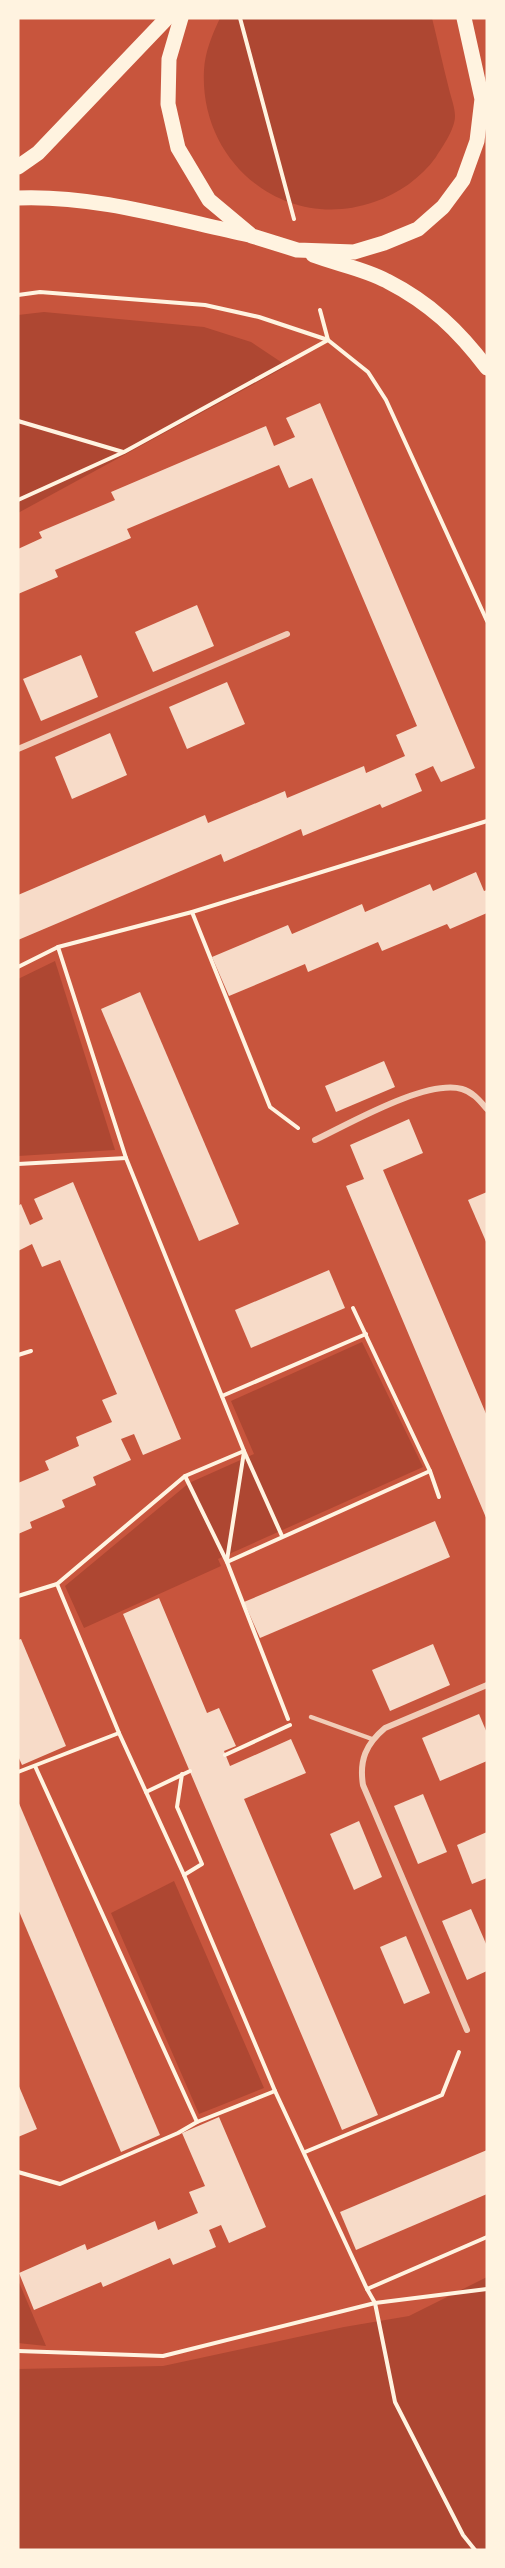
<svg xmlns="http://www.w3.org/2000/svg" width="505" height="2568" viewBox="0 0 505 2568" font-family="'Noto Sans',sans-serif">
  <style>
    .green { fill: #ae4732 }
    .building { fill: #f7dbc8 }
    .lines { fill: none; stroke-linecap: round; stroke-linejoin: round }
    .path { stroke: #fff3e0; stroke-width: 4 }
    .service { stroke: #f1ccb7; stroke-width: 4.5 }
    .minor { stroke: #f1ccb7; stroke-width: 6 }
    .primary { stroke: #fff3e0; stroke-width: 15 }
  </style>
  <rect width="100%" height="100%" fill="#c8553d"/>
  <g class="green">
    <path d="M 220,18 L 432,18 C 438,42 443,66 449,89 C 451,97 455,108 455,116 C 455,129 443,146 436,157 C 421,178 398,194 374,202 C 285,233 199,163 204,70 C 205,52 212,35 220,18 Z"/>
    <path d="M 44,312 L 204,327 L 251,342 L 287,366 L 18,513 L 18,315 Z"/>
    <path d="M 55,961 L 115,1150 L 18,1156 L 18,979 Z"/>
    <path d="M 362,1342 L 423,1467 L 218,1559 L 221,1566 L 84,1628 L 65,1586 L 189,1483 L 254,1454 L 231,1401 Z"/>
    <path d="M 174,1881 L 264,2088 L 199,2114 L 111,1913 Z"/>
    <path d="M 487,2277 L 487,2550 L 18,2550 L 18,2369 L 163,2366 L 344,2327 L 409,2316 Z"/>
    <path d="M 18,2280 L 46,2346 L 18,2343 Z"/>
  </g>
  <g class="building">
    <path d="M 320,403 L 475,768 L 441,782 L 433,766 L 415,774 L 422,791 L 382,808 L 380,804 L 303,836 L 301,829 L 224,862 L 221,854 L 18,940 L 18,895 L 205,815 L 208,823 L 285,791 L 287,798 L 364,766 L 366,773 L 405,756 L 396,735 L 417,726 L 312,478 L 289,488 L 279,465 L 127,529 L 131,538 L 55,570 L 58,577 L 18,594 L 18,549 L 42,538 L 39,532 L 115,500 L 111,492 L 266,426 L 274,446 L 295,437 L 286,418 Z"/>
    <path d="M 197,605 L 214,646 L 153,672 L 135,632 Z"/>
    <path d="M 81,655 L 98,697 L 41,721 L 23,679 Z"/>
    <path d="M 227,682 L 245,724 L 187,749 L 169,707 Z"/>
    <path d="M 110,733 L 127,775 L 72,799 L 55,757 Z"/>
    <path d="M 476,872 L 484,891 L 487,890 L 487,913 L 450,929 L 447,924 L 382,951 L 378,942 L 308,972 L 305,964 L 229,996 L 212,957 L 288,925 L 292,934 L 362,904 L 365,912 L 430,884 L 433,891 Z"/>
    <path d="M 140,992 L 239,1224 L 199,1241 L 101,1009 Z"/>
    <path d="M 384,1061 L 395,1087 L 336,1112 L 325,1086 Z"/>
    <path d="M 409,1119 L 423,1153 L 383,1170 L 487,1416 L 487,1520 L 346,1186 L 364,1179 L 350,1145 Z"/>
    <path d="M 73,1182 L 181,1439 L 143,1455 L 134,1434 L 121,1439 L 131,1460 L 93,1477 L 96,1485 L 62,1500 L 65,1507 L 30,1522 L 32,1528 L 18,1534 L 18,1483 L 49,1470 L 45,1461 L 79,1446 L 76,1437 L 112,1422 L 102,1400 L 117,1394 L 60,1260 L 42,1267 L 32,1244 L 18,1251 L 18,1206 L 21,1204 L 30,1225 L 43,1219 L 34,1199 Z"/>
    <path d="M 487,1192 L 487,1244 L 468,1200 Z"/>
    <path d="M 329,1270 L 345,1308 L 251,1348 L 235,1310 Z"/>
    <path d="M 435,1521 L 450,1557 L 260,1638 L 244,1602 Z"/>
    <path d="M 159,1598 L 207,1713 L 219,1708 L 236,1746 L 224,1751 L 230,1766 L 291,1739 L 306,1773 L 244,1799 L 378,2115 L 342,2130 L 123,1614 Z"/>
    <path d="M 21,1639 L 66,1746 L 22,1765 L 18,1756 L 18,1640 Z"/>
    <path d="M 433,1644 L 450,1685 L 390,1711 L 372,1670 Z"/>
    <path d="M 479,1714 L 487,1733 L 487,1761 L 440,1781 L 422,1738 Z"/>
    <path d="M 423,1794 L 447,1852 L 418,1864 L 394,1806 Z"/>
    <path d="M 18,1801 L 160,2135 L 121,2152 L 18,1909 Z"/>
    <path d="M 359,1821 L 382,1877 L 354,1890 L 330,1834 Z"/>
    <path d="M 487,1832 L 487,1878 L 472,1884 L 457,1845 Z"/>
    <path d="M 471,1909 L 487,1946 L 487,1971 L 467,1980 L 442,1921 Z"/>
    <path d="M 406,1936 L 430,1993 L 404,2004 L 380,1947 Z"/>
    <path d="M 18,2084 L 37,2129 L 18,2137 Z"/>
    <path d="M 219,2117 L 266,2227 L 229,2243 L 221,2225 L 209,2230 L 216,2247 L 173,2265 L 170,2258 L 103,2287 L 101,2282 L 34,2310 L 19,2273 L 85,2244 L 87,2250 L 155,2221 L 158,2230 L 198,2213 L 189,2192 L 205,2186 L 182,2133 Z"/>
    <path d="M 487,2150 L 487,2194 L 356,2250 L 340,2212 Z"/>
  </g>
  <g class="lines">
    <g class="path">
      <path d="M 240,18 L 294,219"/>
      <path d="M 18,295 L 40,292 L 205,305 L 259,317 L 328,340 L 368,372 L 386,400 L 487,621"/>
      <path d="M 18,421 L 123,452"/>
      <path d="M 18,500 L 124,452 L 328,340 L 320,310"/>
      <path d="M 192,912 L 270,1107 L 298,1128"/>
      <path d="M 58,947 L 126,1158 L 244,1451 L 282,1536"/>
      <path d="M 18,967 L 58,947 L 192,912 L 487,821"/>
      <path d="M 18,1164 L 126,1158"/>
      <path d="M 353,1308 L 430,1471 L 439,1497"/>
      <path d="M 18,1355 L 31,1351"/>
      <path d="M 222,1396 L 366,1334"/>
      <path d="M 185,1476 L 227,1562 L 288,1719"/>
      <path d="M 227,1560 L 244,1452"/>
      <path d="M 227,1562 L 430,1471"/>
      <path d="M 57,1584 L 119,1733 L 184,1875 L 275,2091 L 367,2289 L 375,2303 L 395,2402 L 463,2535 L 475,2550"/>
      <path d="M 18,1596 L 57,1584 L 185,1476 L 244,1451"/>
      <path d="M 225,1755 L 290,1725"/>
      <path d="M 35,1766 L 197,2122"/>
      <path d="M 18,1772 L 119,1733"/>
      <path d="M 182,1774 L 177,1807 L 202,1864 L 184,1875"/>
      <path d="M 146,1792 L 190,1771"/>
      <path d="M 305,2152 L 442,2095 L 459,2052"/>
      <path d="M 18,2172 L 60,2184 L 178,2133 L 197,2122 L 275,2091"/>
      <path d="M 367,2289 L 487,2237"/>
      <path d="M 18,2351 L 163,2356 L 375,2303 L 487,2289"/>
    </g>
    <path class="service" d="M 311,1717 L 372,1739"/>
    <g class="minor">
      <path d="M 18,749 L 287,634"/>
      <path d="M 315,1140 C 349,1124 426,1079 462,1089 C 473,1092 480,1101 487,1109"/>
      <path d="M 467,2030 L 363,1785 C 359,1760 366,1744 385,1728 L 487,1685"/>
    </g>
    <g class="primary">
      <path d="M 181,18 L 169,59 L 168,104 L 178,148 L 209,200 L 252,236 L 297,250 L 354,252 L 384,243 L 418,229 L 443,207 L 463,180 L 477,141 L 482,99 L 464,18"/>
      <path d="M 18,167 L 38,153 L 167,18"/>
      <path d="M 18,198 C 96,195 173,219 249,235"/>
      <path d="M 313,255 C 337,264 365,269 387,281 C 430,303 458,330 487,368"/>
    </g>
  </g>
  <rect width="505" height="2568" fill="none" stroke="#fff3e0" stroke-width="39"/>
</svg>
